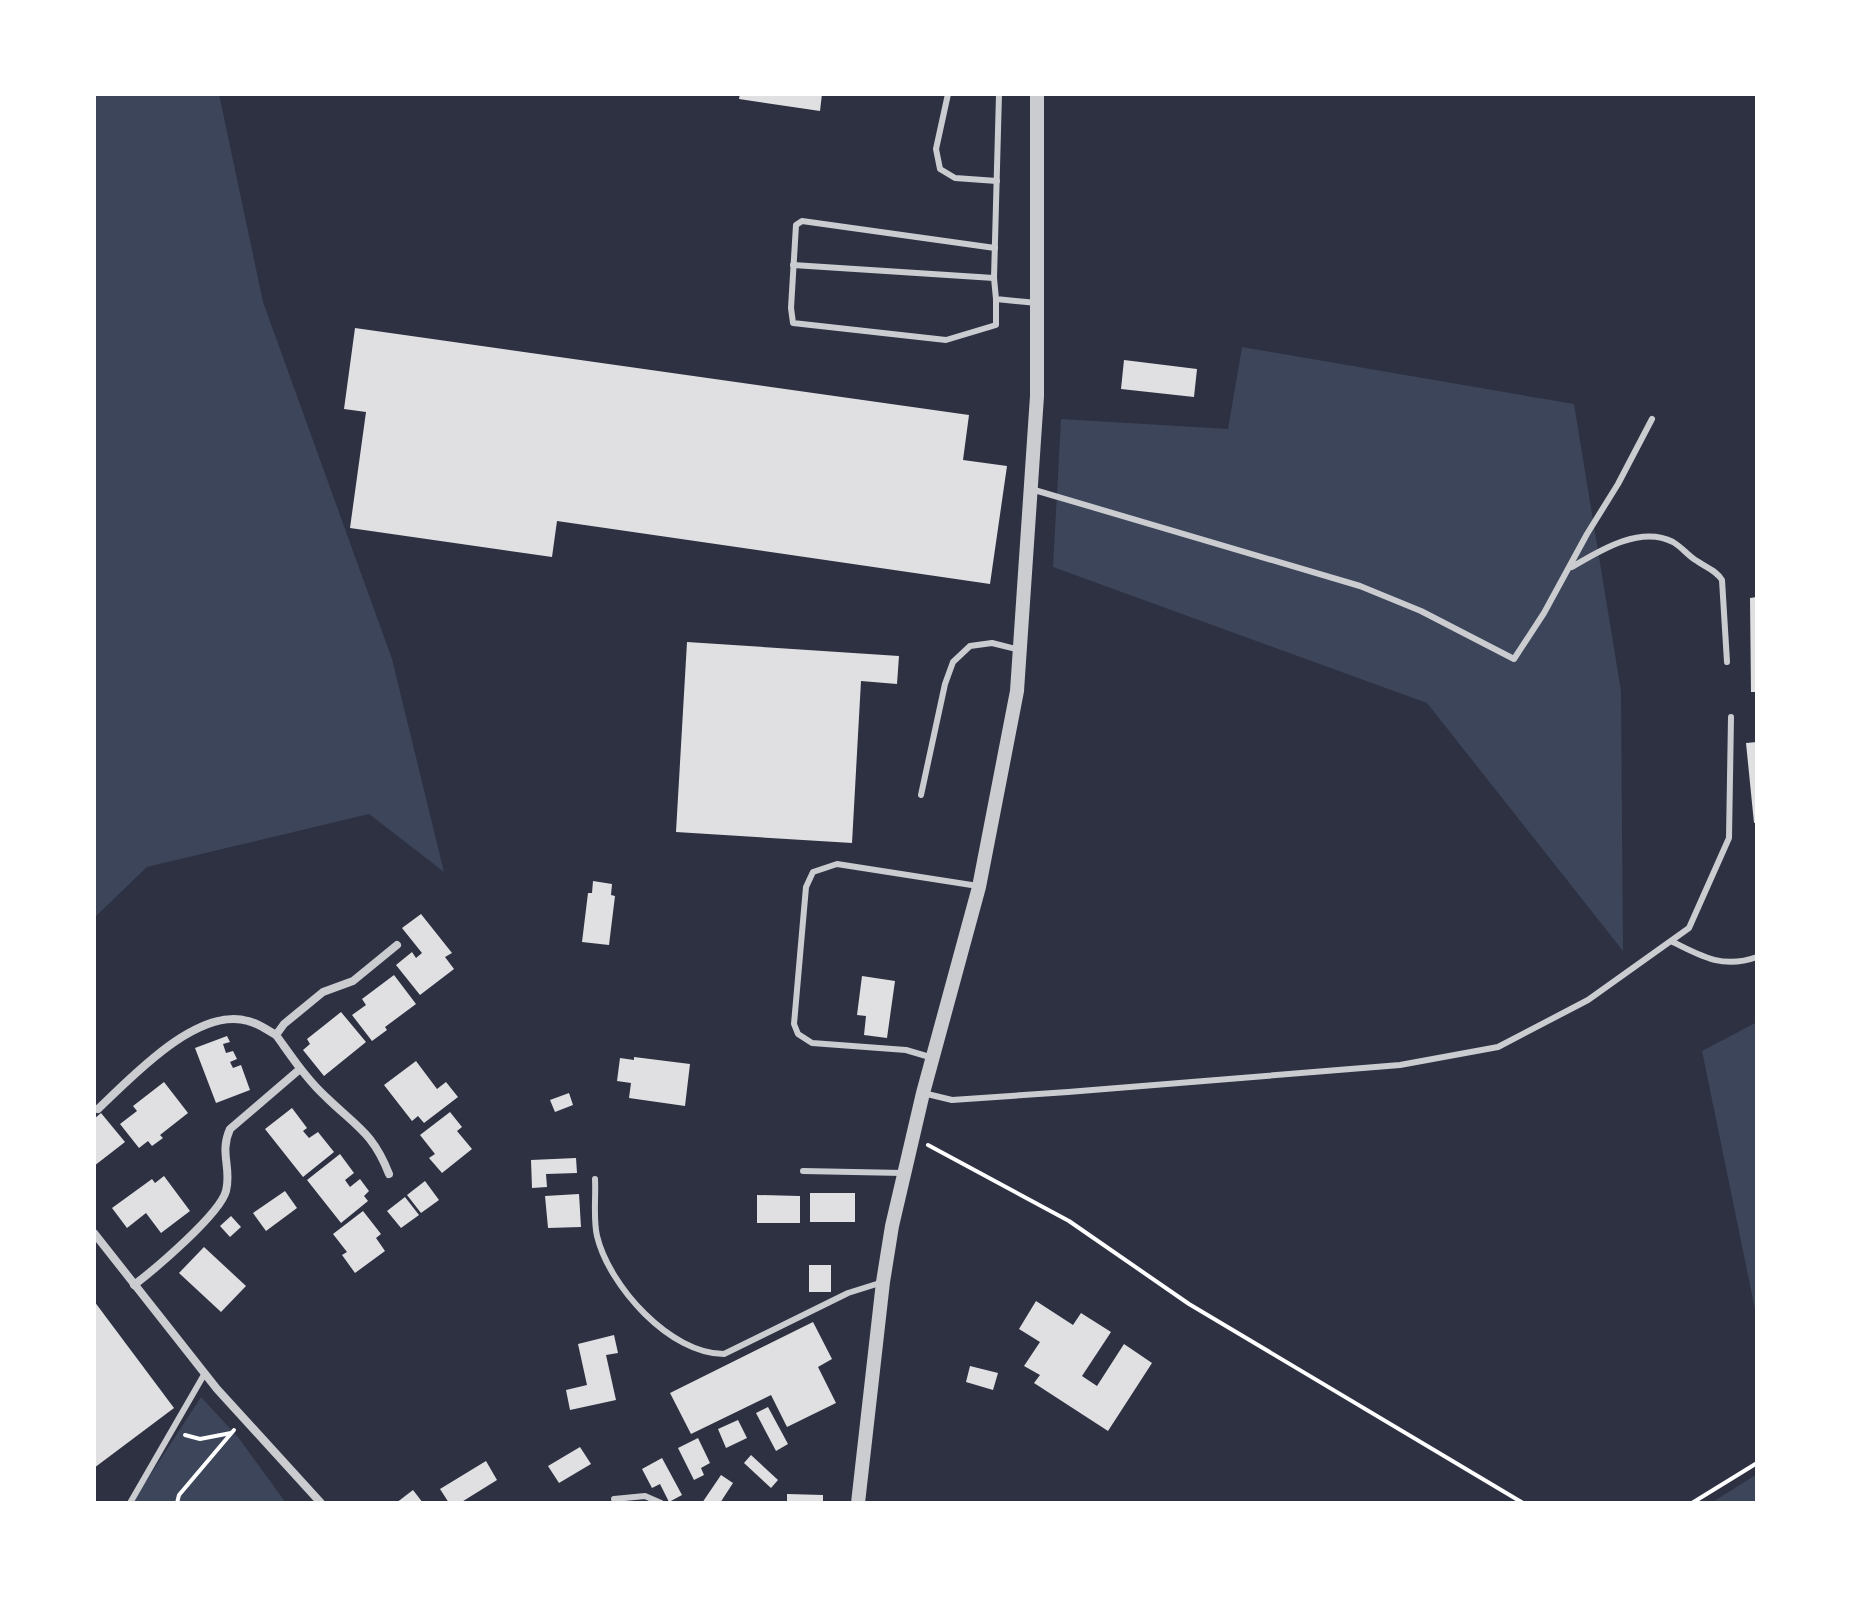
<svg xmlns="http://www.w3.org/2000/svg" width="1851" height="1597" viewBox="0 0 1851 1597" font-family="Roboto,sans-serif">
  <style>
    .green { fill: #3c4559 }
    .building { fill: #e0e0e3 }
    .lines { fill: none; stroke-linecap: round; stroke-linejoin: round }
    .path { stroke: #fff; stroke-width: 4 }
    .service { stroke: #caccd0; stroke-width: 6 }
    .minor { stroke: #caccd0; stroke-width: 8 }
    .tertiary { stroke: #caccd0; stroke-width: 14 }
  </style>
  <rect width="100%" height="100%" fill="#2d3142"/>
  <g class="green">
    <path d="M 94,94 L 219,94 L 263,302 L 392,659 L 444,872 L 369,814 L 147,867 L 94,918 Z"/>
    <path d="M 1242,347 L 1574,404 L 1621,691 L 1623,951 L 1427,703 L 1053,567 L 1061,419 L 1228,429 Z"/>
    <path d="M 1757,1022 L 1757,1319 L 1702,1051 Z"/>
    <path d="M 201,1397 L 238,1437 L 286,1503 L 132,1503 Z"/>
    <path d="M 1757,1474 L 1757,1503 L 1711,1503 Z"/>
  </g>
  <g class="building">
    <path d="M 740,94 L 822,94 L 820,111 L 739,99 Z"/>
    <path d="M 355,328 L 969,415 L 963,460 L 1007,466 L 990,584 L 557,521 L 552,557 L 350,528 L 366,412 L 344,409 Z"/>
    <path d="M 1124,360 L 1197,369 L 1194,397 L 1121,389 Z"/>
    <path d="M 1757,597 L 1757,692 L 1751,692 L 1750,598 Z"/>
    <path d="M 687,642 L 899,656 L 897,684 L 861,681 L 852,843 L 676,832 Z"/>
    <path d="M 1757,742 L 1757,822 L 1754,823 L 1746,743 Z"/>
    <path d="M 593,881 L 612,884 L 611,895 L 615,896 L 609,945 L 582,942 L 588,893 L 592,893 Z"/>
    <path d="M 421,914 L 452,953 L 445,957 L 454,969 L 420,995 L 396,965 L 412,952 L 416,958 L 422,953 L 402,928 Z"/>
    <path d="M 394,975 L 416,1004 L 385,1027 L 387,1030 L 372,1041 L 352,1015 L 366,1005 L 362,999 Z"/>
    <path d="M 862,976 L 895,981 L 887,1038 L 864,1035 L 866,1016 L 857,1015 Z"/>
    <path d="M 341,1012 L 366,1042 L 324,1076 L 303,1050 L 310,1044 L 307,1039 Z"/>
    <path d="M 227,1036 L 230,1042 L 223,1044 L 226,1053 L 233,1051 L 237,1059 L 230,1062 L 233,1068 L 241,1065 L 250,1090 L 216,1103 L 195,1048 Z"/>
    <path d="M 634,1057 L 690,1064 L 685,1106 L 629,1098 L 631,1083 L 617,1081 L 620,1058 L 634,1060 Z"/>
    <path d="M 416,1061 L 437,1089 L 446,1082 L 458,1097 L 424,1123 L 418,1116 L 412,1121 L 384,1085 Z"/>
    <path d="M 164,1082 L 188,1113 L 160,1135 L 163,1138 L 152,1146 L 148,1141 L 139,1148 L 120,1124 L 137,1111 L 133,1106 Z"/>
    <path d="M 569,1093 L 573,1105 L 555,1112 L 550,1100 Z"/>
    <path d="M 292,1108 L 307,1128 L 303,1131 L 309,1138 L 318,1132 L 334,1152 L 303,1177 L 265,1129 Z"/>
    <path d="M 450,1112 L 462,1127 L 457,1131 L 472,1149 L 442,1173 L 429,1158 L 435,1154 L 420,1135 Z"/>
    <path d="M 101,1113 L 125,1142 L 94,1166 L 94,1119 Z"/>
    <path d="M 340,1154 L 354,1173 L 345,1180 L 350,1187 L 360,1179 L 369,1191 L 364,1196 L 368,1201 L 341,1223 L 307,1180 Z"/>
    <path d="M 576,1158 L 577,1173 L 546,1174 L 547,1187 L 532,1188 L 531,1160 Z"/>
    <path d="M 164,1176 L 190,1211 L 161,1233 L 146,1213 L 127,1228 L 112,1208 L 152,1179 L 155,1183 Z"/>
    <path d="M 425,1181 L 439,1200 L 421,1213 L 407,1195 Z"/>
    <path d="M 285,1191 L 297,1208 L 266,1231 L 253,1213 Z"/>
    <rect x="810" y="1193" width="45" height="29"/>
    <path d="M 579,1194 L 581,1227 L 548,1228 L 545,1196 Z"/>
    <path d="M 757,1195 L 800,1196 L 800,1223 L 757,1223 Z"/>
    <path d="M 405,1197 L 419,1215 L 401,1228 L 387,1211 Z"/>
    <path d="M 363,1211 L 381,1234 L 376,1238 L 385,1251 L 355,1273 L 342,1255 L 347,1252 L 333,1234 Z"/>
    <path d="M 231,1216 L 241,1227 L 230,1237 L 220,1226 Z"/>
    <path d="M 204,1247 L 246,1286 L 221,1312 L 179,1273 Z"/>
    <rect x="809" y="1265" width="22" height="27"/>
    <path d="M 94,1301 L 174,1408 L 94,1468 Z"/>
    <path d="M 1036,1301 L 1073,1325 L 1081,1313 L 1111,1332 L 1082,1376 L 1097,1386 L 1124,1344 L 1152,1363 L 1108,1431 L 1034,1383 L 1040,1375 L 1024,1366 L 1040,1342 L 1019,1329 Z"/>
    <path d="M 813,1322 L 832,1359 L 818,1367 L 836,1403 L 787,1427 L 771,1395 L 691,1434 L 670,1393 Z"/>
    <path d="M 614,1335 L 618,1353 L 606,1355 L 616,1400 L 570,1410 L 566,1390 L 587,1385 L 578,1344 Z"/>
    <path d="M 970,1366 L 998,1373 L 993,1390 L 966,1382 Z"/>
    <path d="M 768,1407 L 788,1444 L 776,1451 L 756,1413 Z"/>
    <path d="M 738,1420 L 747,1438 L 726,1448 L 718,1429 Z"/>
    <path d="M 698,1438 L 710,1463 L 701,1468 L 704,1475 L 694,1480 L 678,1448 Z"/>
    <path d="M 580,1447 L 591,1464 L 559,1483 L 548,1466 Z"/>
    <path d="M 751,1455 L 778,1480 L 771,1488 L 744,1463 Z"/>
    <path d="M 662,1458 L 682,1495 L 669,1502 L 660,1484 L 652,1488 L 642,1469 Z"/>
    <path d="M 486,1461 L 497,1480 L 460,1503 L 449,1503 L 440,1489 Z"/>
    <path d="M 721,1475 L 733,1483 L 720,1503 L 702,1503 Z"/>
    <path d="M 413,1490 L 423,1503 L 396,1503 Z"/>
    <path d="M 787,1494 L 823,1495 L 823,1503 L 787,1503 Z"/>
  </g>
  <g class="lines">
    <g class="path">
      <path d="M 928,1145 L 1069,1221 L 1189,1304 L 1523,1503"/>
      <path d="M 185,1435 L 200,1439 L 231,1433"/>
      <path d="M 177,1503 L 179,1495 L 234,1430"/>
      <path d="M 1692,1503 L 1757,1463"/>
    </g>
    <g class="service">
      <path d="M 948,94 L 936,149 L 940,169 L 955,178 L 997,181"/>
      <path d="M 999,94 L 994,278 L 996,299 L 1037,303"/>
      <path d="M 995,248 L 802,221 L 796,225 L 791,308 L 793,323 L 946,340 L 996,325 L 996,299"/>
      <path d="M 793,265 L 994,278"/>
      <path d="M 1031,489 L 1360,586 L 1421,611 L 1514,659 L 1544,613 L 1587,534 L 1618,484 L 1652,419"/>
      <path d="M 1572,567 C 1599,551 1640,525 1673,542 C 1682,547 1688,556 1697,561 C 1707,568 1716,570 1722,580 L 1727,662"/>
      <path d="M 921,795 L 945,684 L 953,662 L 970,646 L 992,643 L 1020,650"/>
      <path d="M 1673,942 C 1702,957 1724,969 1757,957"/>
      <path d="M 933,1058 L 906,1050 L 812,1043 L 798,1034 L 794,1024 L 806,887 L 813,872 L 837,864 L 978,886"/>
      <path d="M 923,1093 L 952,1100 L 1068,1092 L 1400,1065 L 1498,1047 L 1588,1000 L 1689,928 L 1729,838 L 1731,717"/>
      <path d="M 803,1171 L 903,1173"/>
      <path d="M 595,1179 C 596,1197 593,1219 597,1236 C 609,1286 670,1354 724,1354 L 848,1293 L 883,1282"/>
      <path d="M 614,1499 L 645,1496 L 661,1503"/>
      <path d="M 130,1503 L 205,1373"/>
    </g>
    <g class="minor">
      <path d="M 98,1109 C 131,1078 197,1006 248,1021 C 258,1023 267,1030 276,1035"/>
      <path d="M 389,1174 C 373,1133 357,1127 327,1098 C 307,1080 292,1057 276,1035 L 284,1024 L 323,992 L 353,981 L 397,945"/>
      <path d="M 94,1233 L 217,1389 L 321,1503"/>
      <path d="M 134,1285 C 155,1269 220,1214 226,1191 C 232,1168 219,1153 230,1129 L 300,1069"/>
    </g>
    <path class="tertiary" d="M 858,1503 L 883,1282 L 892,1226 L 923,1093 L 979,887 L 1017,691 L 1037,396 L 1037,94"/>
  </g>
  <rect width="1851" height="1597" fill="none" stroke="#ffffff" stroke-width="192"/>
</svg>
